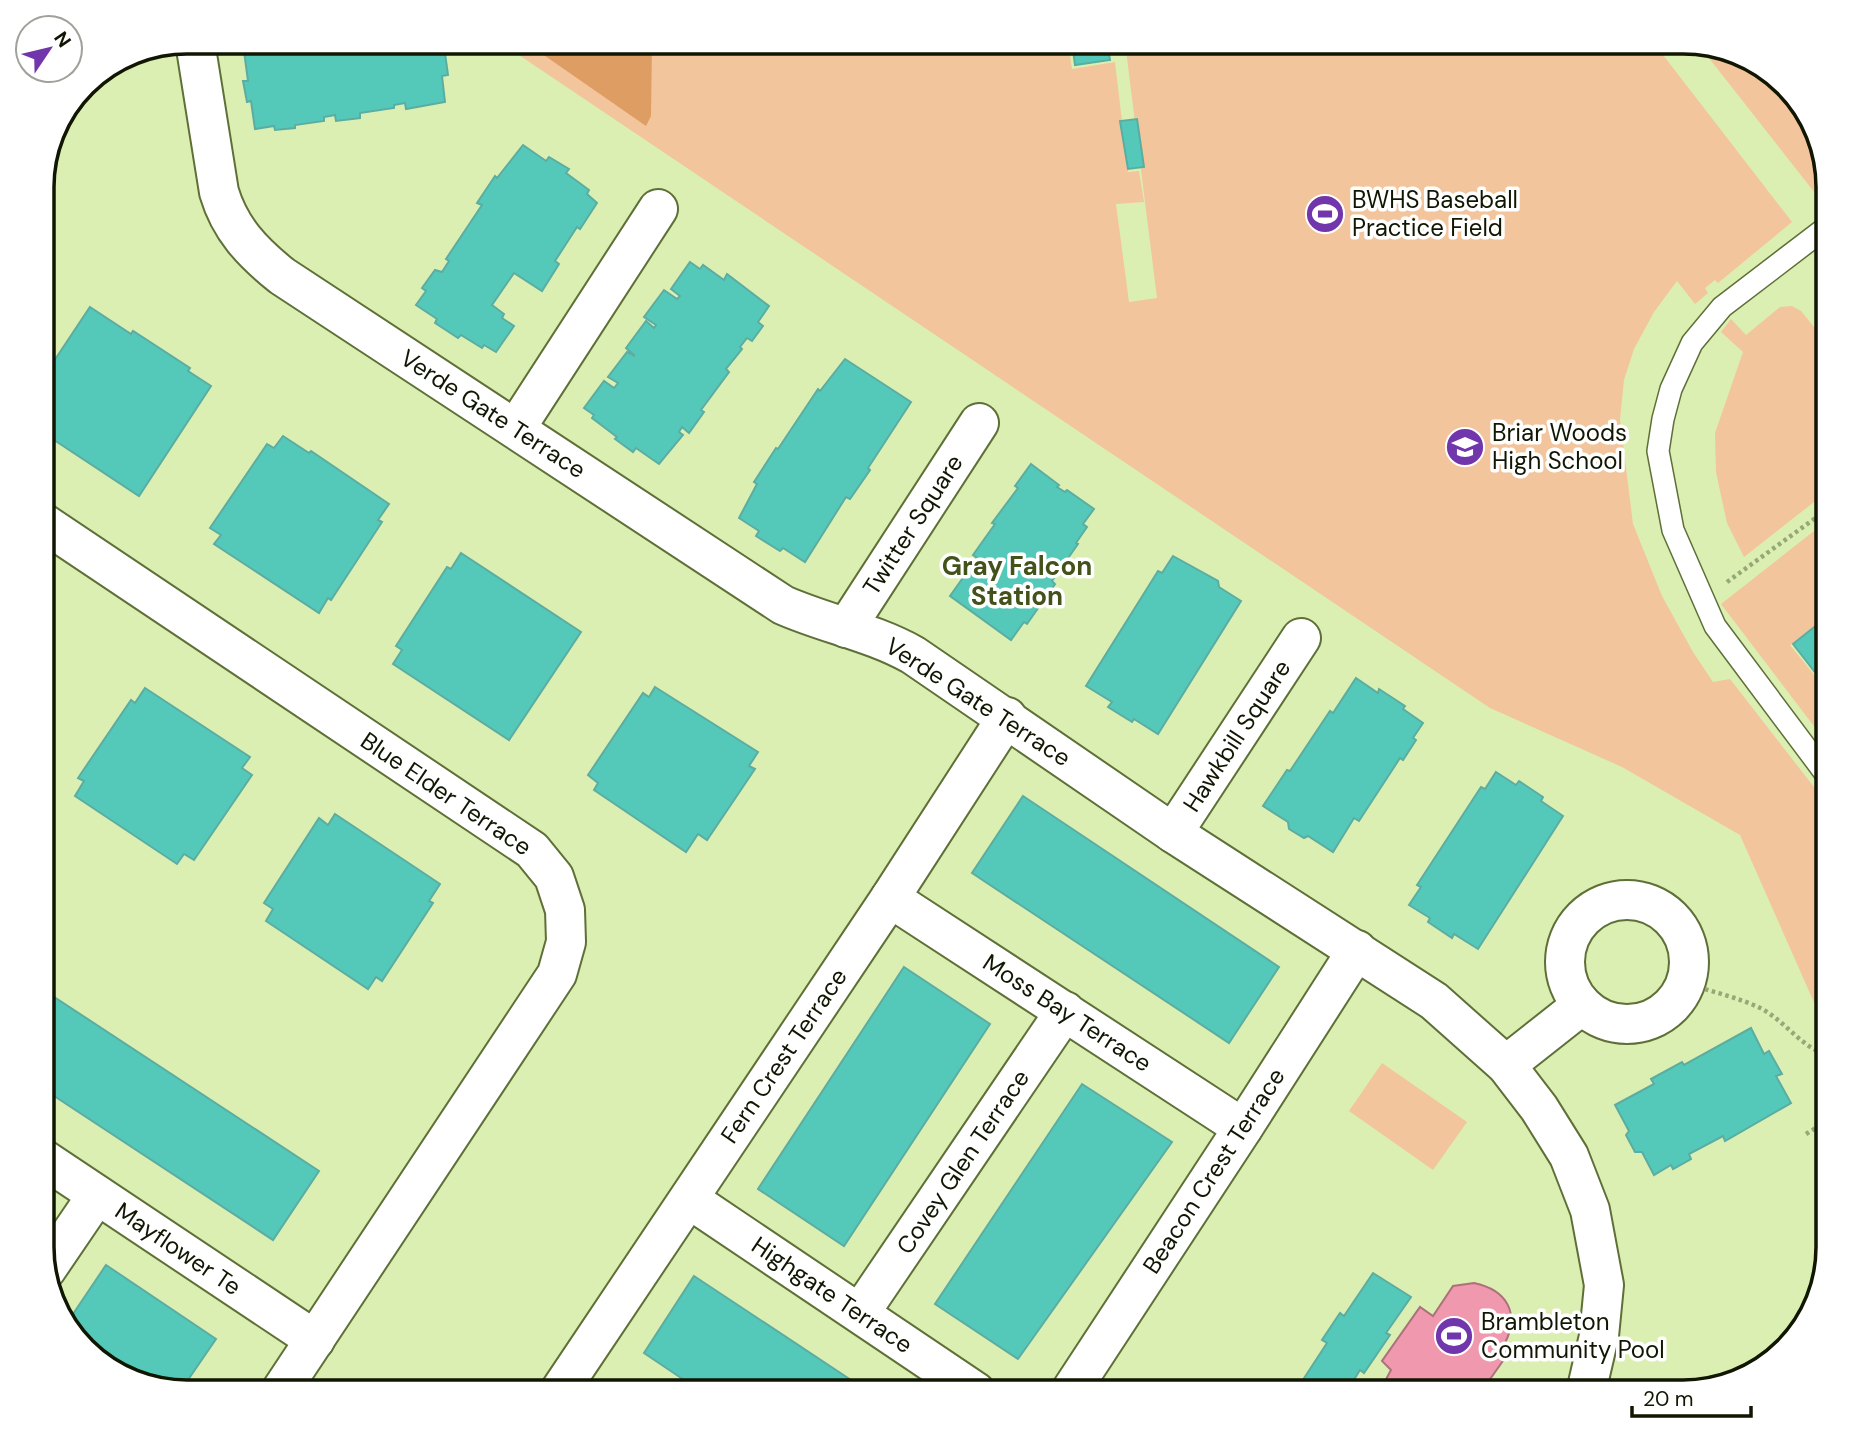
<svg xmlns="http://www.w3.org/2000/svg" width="1870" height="1434" viewBox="0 0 1870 1434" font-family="'DM Sans',sans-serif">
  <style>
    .green { fill: #f3c59c }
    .forest { fill: #de9e63 }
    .water { fill: #ef98ae; stroke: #ac717a; stroke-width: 2 }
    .building { fill: #55c9b9; stroke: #5cada1; stroke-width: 2 }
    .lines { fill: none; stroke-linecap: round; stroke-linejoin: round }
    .service-casing { stroke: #5e6f37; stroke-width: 24 }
    .minor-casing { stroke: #5e6f37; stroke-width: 42 }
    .path { stroke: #97a777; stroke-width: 4.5; stroke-dasharray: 3.5 3.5; stroke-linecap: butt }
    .service { stroke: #fff; stroke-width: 21 }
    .minor { stroke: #fff; stroke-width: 38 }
    .labels { text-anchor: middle; stroke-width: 7; stroke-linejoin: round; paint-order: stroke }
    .poi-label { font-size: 24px; fill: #101602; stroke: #fff; text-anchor: start }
    .street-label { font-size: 24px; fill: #101602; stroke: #fff }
    .neighbourhood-label { font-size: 26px; font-weight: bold; fill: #43521b; stroke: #fff }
    .rim { fill: none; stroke: #101602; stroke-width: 3.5 }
  </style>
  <rect width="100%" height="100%" fill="#dbefb2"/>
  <g class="green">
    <path d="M 509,42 L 1068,42 L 1072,69 L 1115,62 L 1128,172 L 1139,171 L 1144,202 L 1116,204 L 1129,302 L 1157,298 L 1125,42 L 1653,42 L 1792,222 L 1718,283 L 1715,280 L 1705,288 L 1708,293 L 1695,304 L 1677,281 L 1654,312 L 1634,349 L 1624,380 L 1620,419 L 1633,524 L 1662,596 L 1693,652 L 1713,682 L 1730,679 L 1828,805 L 1828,1034 L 1740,835 L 1622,767 L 1490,708 L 510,49 Z"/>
    <path d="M 1701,48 L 1772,72 L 1813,123 L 1828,186 L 1828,197 L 1822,202 Z"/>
    <path d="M 1792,306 L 1801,311 L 1828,344 L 1828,491 L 1744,557 L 1727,523 L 1722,500 L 1716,472 L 1715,433 L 1743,352 L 1721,332 L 1731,319 L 1746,335 L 1780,307 Z"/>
    <path d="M 1828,520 L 1828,615 L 1790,645 L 1828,692 L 1828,740 L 1826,742 L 1721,604 Z"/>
    <path d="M 1382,1063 L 1467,1122 L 1433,1170 L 1349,1111 Z"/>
  </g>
  <path class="forest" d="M 525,42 L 652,42 L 651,116 L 646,126 Z"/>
  <path class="water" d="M 1474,1283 C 1507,1290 1520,1313 1505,1343 L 1512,1348 L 1481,1392 L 1473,1388 L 1470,1392 L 1393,1392 L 1383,1385 L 1391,1370 L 1382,1361 L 1420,1307 L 1433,1316 L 1453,1286 Z"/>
  <g class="building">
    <path d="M 248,42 L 280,42 L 280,45 L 285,42 L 437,42 L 438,47 L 444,46 L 448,75 L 442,76 L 445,102 L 406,109 L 405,103 L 394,105 L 394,108 L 360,113 L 360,118 L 336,121 L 335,115 L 324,117 L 324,121 L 295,125 L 295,128 L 275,130 L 274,126 L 255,129 L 251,101 L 247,102 L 243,81 L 248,81 L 244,51 L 249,50 Z"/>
    <path d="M 1072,42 L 1107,42 L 1110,60 L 1075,65 Z"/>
    <path d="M 1137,119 L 1144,167 L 1128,169 L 1120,121 Z"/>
    <path d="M 523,145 L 546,161 L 549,157 L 569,169 L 566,173 L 589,190 L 587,194 L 597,203 L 580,229 L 577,227 L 555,261 L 559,264 L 542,291 L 514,273 L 492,305 L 504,314 L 502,318 L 514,326 L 496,352 L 484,345 L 482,348 L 461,335 L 458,338 L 435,323 L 437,319 L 416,305 L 426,291 L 422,288 L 435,270 L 442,272 L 449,261 L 446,259 L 482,205 L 477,203 L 495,176 L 497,178 Z"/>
    <path d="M 690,262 L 700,269 L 703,265 L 724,280 L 727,274 L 769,306 L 758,322 L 763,326 L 752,341 L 747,338 L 740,347 L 742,349 L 726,369 L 729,372 L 701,410 L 704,412 L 689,433 L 682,427 L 679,432 L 683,435 L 659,464 L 636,448 L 633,452 L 615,439 L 617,437 L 592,418 L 594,415 L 584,408 L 604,381 L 614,388 L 618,383 L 608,377 L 627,352 L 635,356 L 626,348 L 646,321 L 654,328 L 656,325 L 644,317 L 664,290 L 677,299 L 680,296 L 671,289 Z"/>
    <path d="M 90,307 L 131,334 L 133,331 L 190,368 L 188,371 L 211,386 L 139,496 L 42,432 L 42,379 Z"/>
    <path d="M 845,359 L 911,402 L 868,468 L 870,470 L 850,499 L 846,497 L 805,562 L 783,548 L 780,551 L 756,536 L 759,531 L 739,518 L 757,484 L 754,482 L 776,448 L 778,449 L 818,389 L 820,391 Z"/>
    <path d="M 283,436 L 309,453 L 311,451 L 389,504 L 378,520 L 382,522 L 331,600 L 328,598 L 319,613 L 214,544 L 221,535 L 210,528 L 267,444 L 274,448 Z"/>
    <path d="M 1031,464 L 1059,485 L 1057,487 L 1065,492 L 1067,490 L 1094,509 L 1083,524 L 1087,527 L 1076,543 L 1078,544 L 1052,581 L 1055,584 L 1027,624 L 1024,622 L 1011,640 L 950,596 L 977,558 L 973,555 L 995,524 L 992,523 L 1018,488 L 1015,486 Z"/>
    <path d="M 461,553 L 581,632 L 509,740 L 393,664 L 402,650 L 396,646 L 447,567 L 451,569 Z"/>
    <path d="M 1173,556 L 1218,581 L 1219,587 L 1241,601 L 1158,734 L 1134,719 L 1132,722 L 1108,707 L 1112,702 L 1086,686 L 1158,571 L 1162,573 Z"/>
    <path d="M 1828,616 L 1828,689 L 1793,644 Z"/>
    <path d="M 1356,678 L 1378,693 L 1379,689 L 1405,706 L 1403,709 L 1423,723 L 1413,738 L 1416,740 L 1403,760 L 1400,758 L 1359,821 L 1354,818 L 1333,852 L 1308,836 L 1304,838 L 1289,829 L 1288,822 L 1263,806 L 1287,770 L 1290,771 L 1330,711 L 1333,713 Z"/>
    <path d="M 655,687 L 758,752 L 749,766 L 755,769 L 707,840 L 698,834 L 686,852 L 594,790 L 598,783 L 588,775 L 643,693 L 649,697 Z"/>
    <path d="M 145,688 L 250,757 L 242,768 L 252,775 L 194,860 L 184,854 L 177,864 L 75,796 L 84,781 L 78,778 L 131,700 L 135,703 Z"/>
    <path d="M 1496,772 L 1516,785 L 1519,781 L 1543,797 L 1541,801 L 1563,816 L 1478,949 L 1454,934 L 1452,938 L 1428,922 L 1430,918 L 1409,905 L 1421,887 L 1417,885 L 1481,787 L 1485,789 Z"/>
    <path d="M 1023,796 L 1279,967 L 1229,1043 L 972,873 Z"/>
    <path d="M 335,814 L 440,884 L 429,901 L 433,903 L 382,981 L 376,977 L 368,989 L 266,921 L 273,909 L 264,903 L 319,818 L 328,825 Z"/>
    <path d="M 904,967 L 990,1024 L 844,1246 L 758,1189 Z"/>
    <path d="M 42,989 L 319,1171 L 273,1240 L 42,1088 Z"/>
    <path d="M 1751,1028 L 1764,1054 L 1769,1051 L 1782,1074 L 1776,1076 L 1791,1103 L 1725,1141 L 1723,1136 L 1689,1154 L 1691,1159 L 1673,1169 L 1671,1165 L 1654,1175 L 1642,1152 L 1635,1152 L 1626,1135 L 1629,1131 L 1615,1105 L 1654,1084 L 1651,1079 L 1682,1062 L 1684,1065 Z"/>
    <path d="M 1082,1084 L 1172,1142 L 1018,1359 L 935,1304 Z"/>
    <path d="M 106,1265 L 216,1339 L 181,1390 L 98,1362 L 67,1323 Z"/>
    <path d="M 1373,1273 L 1411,1297 L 1386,1333 L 1390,1335 L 1364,1373 L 1360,1370 L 1350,1386 L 1353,1388 L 1350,1392 L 1295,1392 L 1327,1343 L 1322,1340 L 1340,1313 L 1344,1316 Z"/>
    <path d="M 694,1276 L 869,1392 L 702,1392 L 644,1353 Z"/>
  </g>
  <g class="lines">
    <g class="service-casing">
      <path id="service" d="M 1828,226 L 1722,307 L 1692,343 L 1671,389 L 1663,419 L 1658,451 L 1673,530 L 1715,626 L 1828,777"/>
    </g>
    <g class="minor-casing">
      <g id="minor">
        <path d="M 195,42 L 219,192 C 230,229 252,252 282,276 L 783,605 C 826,624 872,632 913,655 L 1173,833 L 1434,1001 L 1506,1065 L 1539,1108 L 1569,1156 L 1590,1210 L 1604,1285 L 1599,1336 L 1586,1392"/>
        <path d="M 516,428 L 658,209"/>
        <path d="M 42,522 L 532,850 L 554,877 L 565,910 L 566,942 L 557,974 L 280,1392"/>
        <path d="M 846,628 L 979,423"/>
        <path d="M 1173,833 L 1301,638"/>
        <path d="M 890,898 L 1243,1128"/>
        <circle cx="1627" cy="962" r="62"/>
        <path d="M 1506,1065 L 1582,1005"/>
        <path d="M 42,1158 L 315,1340"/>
        <path d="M 689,1199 L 976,1392"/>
        <path d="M 46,1270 L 97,1195"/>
        <path d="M 860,1313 L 1065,1011"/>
        <path d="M 559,1392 L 890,898 L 1007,717"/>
        <path d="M 1070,1392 L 1243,1128 L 1357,950"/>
      </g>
    </g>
    <g class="path">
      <path d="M 1727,582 L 1828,509"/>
      <path d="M 1685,983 C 1709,991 1741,998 1762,1009 C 1786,1022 1803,1049 1828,1055"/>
      <path d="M 1806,1134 L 1819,1126 L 1828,1107"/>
    </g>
    <use href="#service" class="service"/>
    <use href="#minor" class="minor"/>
  </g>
  <defs>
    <g id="stadium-disc" transform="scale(2.0125)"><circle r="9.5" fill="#7136ab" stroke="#fff"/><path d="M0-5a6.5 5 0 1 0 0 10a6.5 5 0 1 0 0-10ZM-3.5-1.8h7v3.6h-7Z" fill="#fff"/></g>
    <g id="school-disc" transform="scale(2.0125)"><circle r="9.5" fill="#7136ab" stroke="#fff"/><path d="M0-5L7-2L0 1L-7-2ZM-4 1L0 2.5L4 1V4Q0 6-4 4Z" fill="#fff"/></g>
  </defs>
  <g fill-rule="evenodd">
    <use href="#stadium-disc" x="1325" y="214"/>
    <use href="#school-disc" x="1465" y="447"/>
    <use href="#stadium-disc" x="1454" y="1336"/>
  </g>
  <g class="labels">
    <g class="poi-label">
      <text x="1352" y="208">BWHS Baseball<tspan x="1352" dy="28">Practice Field</tspan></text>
      <text x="1492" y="441">Briar Woods<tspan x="1492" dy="28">High School</tspan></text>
      <text x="1481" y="1330">Brambleton<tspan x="1481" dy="28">Community Pool</tspan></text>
    </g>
    <g class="street-label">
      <text transform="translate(493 414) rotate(33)" y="8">Verde Gate Terrace</text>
      <text transform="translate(913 525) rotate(-57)" y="8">Twitter Square</text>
      <text transform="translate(978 702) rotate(33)" y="8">Verde Gate Terrace</text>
      <text transform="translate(1237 736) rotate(-57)" y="8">Hawkbill Square</text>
      <text transform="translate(446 794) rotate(34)" y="8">Blue Elder Terrace</text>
      <text transform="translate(1067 1013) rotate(33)" y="8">Moss Bay Terrace</text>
      <text transform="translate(784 1056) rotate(-56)" y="8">Fern Crest Terrace</text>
      <text transform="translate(963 1162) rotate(-56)" y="8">Covey Glen Terrace</text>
      <text transform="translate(1214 1171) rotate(-57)" y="8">Beacon Crest Terrace</text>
      <text transform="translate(178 1249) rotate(34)" y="8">Mayflower Te</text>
      <text transform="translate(832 1295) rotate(34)" y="8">Highgate Terrace</text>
    </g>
    <g class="neighbourhood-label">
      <text x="1017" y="575">Gray Falcon<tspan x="1017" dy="30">Station</tspan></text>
    </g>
  </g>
  <path d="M0 0H1870V1434H0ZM187 54H1683A133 133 0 0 1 1816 187V1247A133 133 0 0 1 1683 1380H187A133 133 0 0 1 54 1247V187A133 133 0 0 1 187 54Z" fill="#fff" fill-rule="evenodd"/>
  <path class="rim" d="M187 54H1683A133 133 0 0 1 1816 187V1247A133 133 0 0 1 1683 1380H187A133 133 0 0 1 54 1247V187A133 133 0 0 1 187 54Z"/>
  <g transform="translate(49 49) rotate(55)"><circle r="33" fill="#ffffff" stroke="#9fa29a" stroke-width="2"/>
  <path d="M0-5L12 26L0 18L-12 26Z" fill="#7136ab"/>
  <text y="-10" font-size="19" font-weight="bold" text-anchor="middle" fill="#101602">N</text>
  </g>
  <path d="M1632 1406v10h119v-10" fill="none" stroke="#101602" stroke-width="3.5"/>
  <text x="1643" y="1406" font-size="21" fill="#101602" stroke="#ffffff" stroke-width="5" paint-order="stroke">20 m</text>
</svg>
